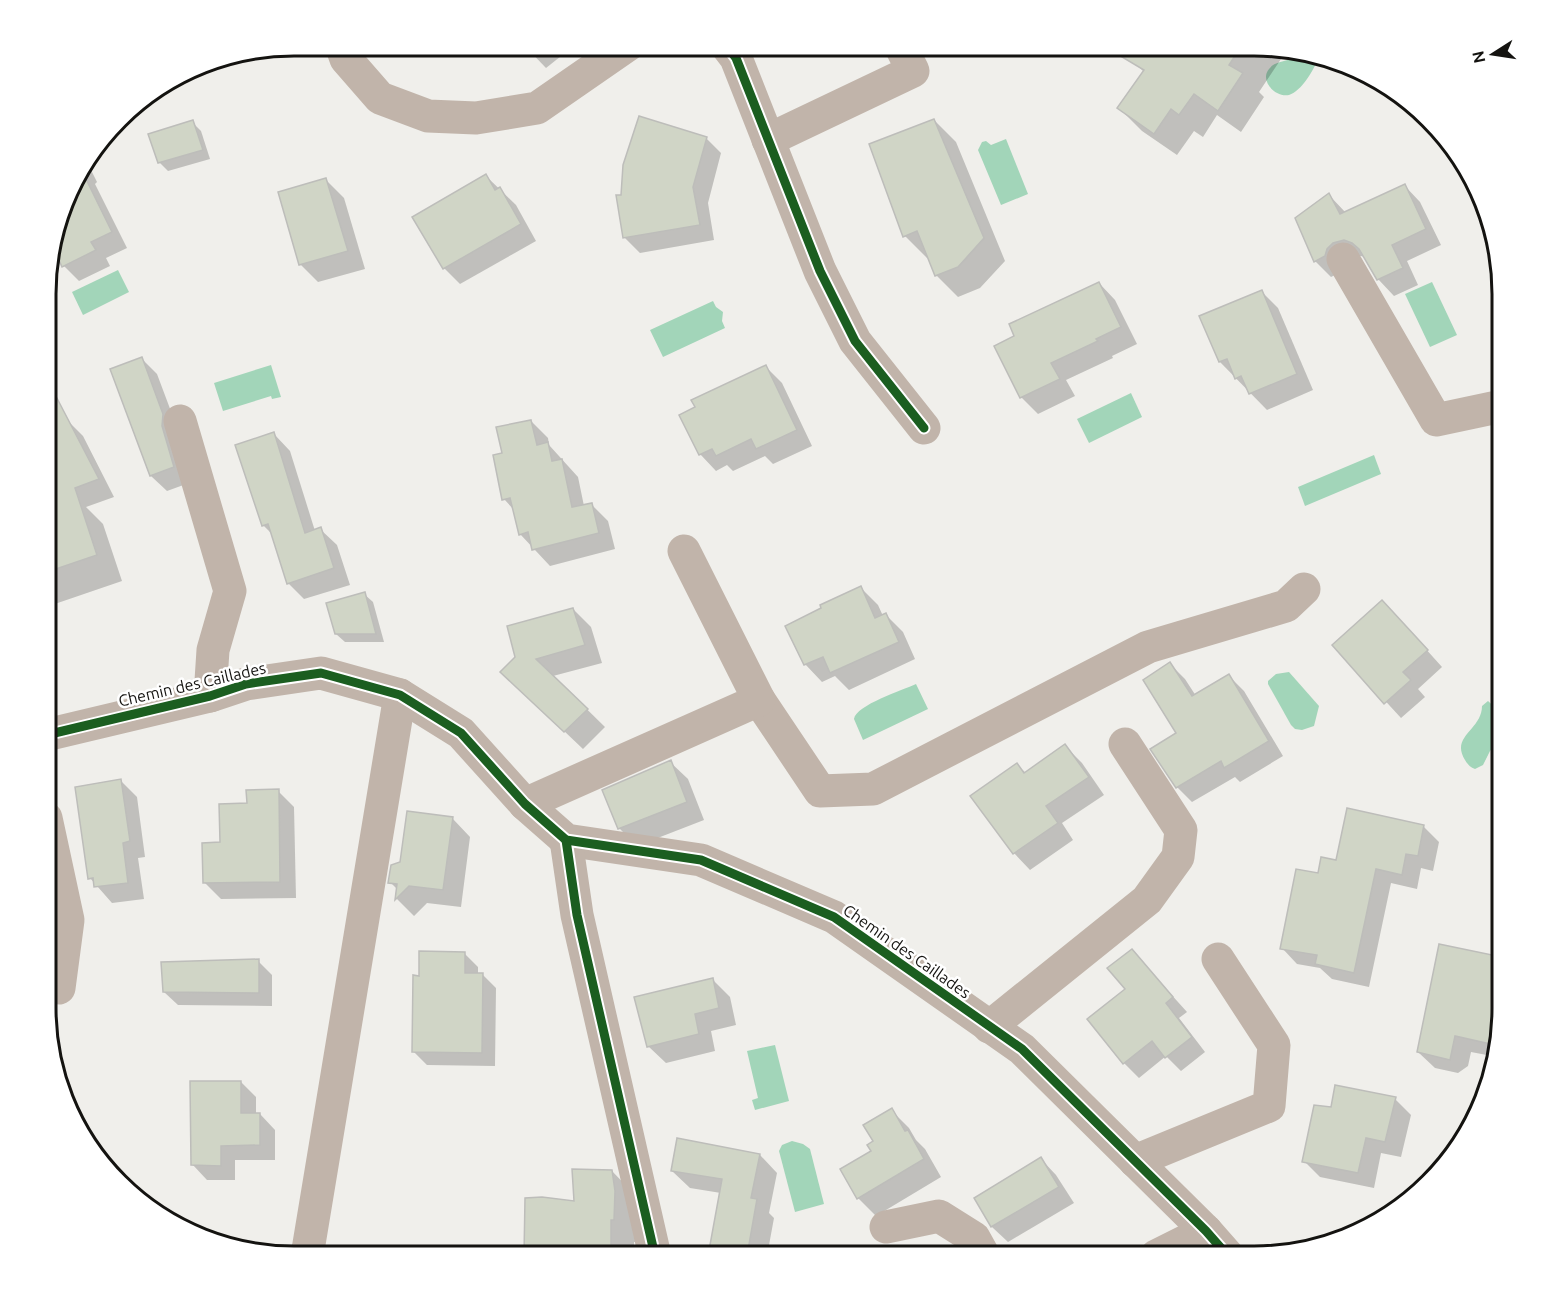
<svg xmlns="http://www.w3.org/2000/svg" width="1547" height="1301" viewBox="0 0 1547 1301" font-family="Ubuntu,sans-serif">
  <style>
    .water { fill: #a2d5b9 }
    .shadow { fill: #0003 }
    .building { fill: #d0d5c6; stroke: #bdbdba; stroke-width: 1.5 }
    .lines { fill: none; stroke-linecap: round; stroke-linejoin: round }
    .minor { stroke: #c1b4aa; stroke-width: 33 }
    .cycleway-casing { stroke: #fff; stroke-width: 13 }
    .cycleway { stroke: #1b5e20; stroke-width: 9 }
    .labels { text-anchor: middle; stroke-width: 5; stroke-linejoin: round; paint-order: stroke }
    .street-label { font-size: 16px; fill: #141310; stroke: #fff }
    .rim { fill: none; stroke: #141310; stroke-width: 3 }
  </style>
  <rect width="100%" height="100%" fill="#f0efeb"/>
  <g class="water">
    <path d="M 1284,50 L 1318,59 C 1314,69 1302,91 1289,95 C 1276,98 1259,81 1269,69 C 1274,62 1283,62 1290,59 L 1285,55 Z"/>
    <path d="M 1006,139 L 1028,194 L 1001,205 L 978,150 L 982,142 L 986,141 L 991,145 Z"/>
    <path d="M 118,270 L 129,292 L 83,315 L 72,292 Z"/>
    <path d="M 1432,282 L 1457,335 L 1430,347 L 1405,294 Z"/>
    <path d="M 713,301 L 716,307 L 723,312 L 722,321 L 725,328 L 663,357 L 650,330 Z"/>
    <path d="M 271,365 L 281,397 L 272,399 L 271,396 L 223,411 L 214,383 Z"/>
    <path d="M 1131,393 L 1142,417 L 1089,443 L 1077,419 Z"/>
    <path d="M 1374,455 L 1381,474 L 1305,506 L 1298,487 Z"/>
    <path d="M 1289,672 L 1319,706 L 1314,726 L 1302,730 L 1295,729 L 1291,725 L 1268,684 L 1268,681 L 1276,674 Z"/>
    <path d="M 916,684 L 928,709 L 863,740 L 854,719 C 856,705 903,690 916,684 Z"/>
    <path d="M 1488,701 L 1502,714 L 1502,736 L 1490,751 L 1483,765 L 1475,769 C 1470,767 1468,765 1465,760 C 1450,736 1482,730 1482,706 Z"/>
    <path d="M 775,1045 L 789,1101 L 755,1110 L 752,1100 L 758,1098 L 747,1051 Z"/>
    <path d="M 792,1141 L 803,1144 L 810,1149 L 824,1204 L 795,1212 L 779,1151 L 782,1145 Z"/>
  </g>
  <g class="shadow">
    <path d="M 524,45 L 575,45 L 546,68 Z"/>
    <path d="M 1148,45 L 1269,46 L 1287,50 L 1259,92 L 1264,97 L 1241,132 L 1217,115 L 1203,137 L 1194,131 L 1177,155 L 1142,131 L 1119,108 L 1144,72 L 1136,64 Z"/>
    <path d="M 934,120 L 956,142 L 1005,261 L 980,288 L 958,297 L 936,275 L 929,257 L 927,258 L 905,236 Z"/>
    <path d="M 192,122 L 201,131 L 210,159 L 168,171 L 159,162 Z"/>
    <path d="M 706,138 L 721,153 L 708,203 L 714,240 L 640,253 L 625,238 L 622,196 Z"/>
    <path d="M 86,160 L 97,182 L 95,184 L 127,248 L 106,258 L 110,266 L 79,281 L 50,252 L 78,170 Z"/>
    <path d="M 486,176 L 516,205 L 536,241 L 460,284 L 444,268 Z"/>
    <path d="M 326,180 L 344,198 L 365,269 L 318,282 L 300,264 Z"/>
    <path d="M 1404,185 L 1420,202 L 1441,245 L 1407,261 L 1418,285 L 1394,296 L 1378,279 L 1365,257 L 1361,256 L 1349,259 L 1341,272 L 1331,277 L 1315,261 L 1329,195 L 1346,213 Z"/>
    <path d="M 1493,240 L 1501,273 L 1485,244 Z"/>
    <path d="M 1099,283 L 1115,300 L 1137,344 L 1112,356 L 1113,358 L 1066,380 L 1075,396 L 1038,414 L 1021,397 Z"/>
    <path d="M 1262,292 L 1278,308 L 1313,390 L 1267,410 L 1220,362 Z"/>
    <path d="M 142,359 L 157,374 L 178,430 L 189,483 L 167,491 L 151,476 L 112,369 Z"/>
    <path d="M 766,367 L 782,383 L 812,446 L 773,464 L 765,456 L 733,471 L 727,465 L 716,471 L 700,454 Z"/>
    <path d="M 66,419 L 83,436 L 114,497 L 86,507 L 103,524 L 122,581 L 46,607 L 47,508 L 60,503 L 53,496 L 47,484 L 47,429 Z"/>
    <path d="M 531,421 L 548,438 L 549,445 L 578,477 L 584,506 L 591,504 L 608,521 L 615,549 L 550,566 L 520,534 L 514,510 L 504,499 L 504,454 Z"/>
    <path d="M 274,434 L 290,451 L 315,531 L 320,529 L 337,545 L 350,585 L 304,599 L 288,583 L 273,535 L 263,525 Z"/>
    <path d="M 861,588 L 878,605 L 883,616 L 886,615 L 903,632 L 915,659 L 849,690 L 835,676 L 822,682 L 805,664 Z"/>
    <path d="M 364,594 L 373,602 L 384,642 L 345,642 L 336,634 Z"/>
    <path d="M 573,609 L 591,627 L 602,663 L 553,676 L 605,727 L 583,749 L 502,672 Z"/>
    <path d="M 1397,617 L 1442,667 L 1418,689 L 1425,697 L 1401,718 L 1334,645 Z"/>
    <path d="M 1170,664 L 1185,679 L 1196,696 L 1229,676 L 1244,691 L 1283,756 L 1240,782 L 1235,777 L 1192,802 L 1177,787 L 1152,749 L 1179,734 Z"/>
    <path d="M 1065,746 L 1082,763 L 1104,795 L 1062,823 L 1073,840 L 1030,870 L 1014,853 L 1017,765 L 1026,773 Z"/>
    <path d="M 670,762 L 688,779 L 704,820 L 637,846 L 619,828 Z"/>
    <path d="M 121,781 L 137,797 L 145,857 L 138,858 L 144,899 L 112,903 L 90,878 Z"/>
    <path d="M 278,791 L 294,807 L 296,898 L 221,899 L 205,883 L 222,844 L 248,805 Z"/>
    <path d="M 453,819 L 470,837 L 461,907 L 427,903 L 414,916 L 397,899 L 398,890 L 390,882 L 402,863 Z"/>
    <path d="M 1424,827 L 1439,842 L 1433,871 L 1421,868 L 1417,889 L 1391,883 L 1369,987 L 1332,979 L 1320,968 L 1297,964 L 1282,948 L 1319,875 L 1338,862 Z"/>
    <path d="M 1132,951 L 1187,1012 L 1179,1018 L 1205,1052 L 1181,1071 L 1166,1056 L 1139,1078 L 1124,1063 L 1089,1020 L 1127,989 Z"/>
    <path d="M 464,953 L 478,967 L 478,974 L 482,974 L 496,988 L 495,1066 L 427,1065 L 413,1051 L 420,977 Z"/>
    <path d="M 1501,958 L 1502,1008 L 1492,1056 L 1471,1052 L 1468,1066 L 1458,1073 L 1435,1068 L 1418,1052 Z"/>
    <path d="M 258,961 L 272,975 L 272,1006 L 178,1005 L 164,992 Z"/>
    <path d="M 712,979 L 730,997 L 736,1025 L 711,1031 L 715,1051 L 666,1063 L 648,1046 Z"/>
    <path d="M 241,1082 L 256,1097 L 256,1114 L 260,1114 L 275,1130 L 275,1160 L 235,1160 L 235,1180 L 207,1180 L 192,1164 Z"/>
    <path d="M 1395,1099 L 1411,1115 L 1401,1157 L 1381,1153 L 1374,1188 L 1320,1177 L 1304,1161 L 1332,1109 Z"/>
    <path d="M 891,1110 L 909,1128 L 916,1140 L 925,1149 L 941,1177 L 876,1216 L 858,1198 L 875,1142 Z"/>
    <path d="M 760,1155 L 777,1173 L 769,1213 L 774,1218 L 767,1256 L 712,1256 L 721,1193 L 690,1188 L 672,1171 Z"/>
    <path d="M 1041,1159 L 1056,1175 L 1074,1203 L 1008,1242 L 992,1227 L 976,1199 Z"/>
    <path d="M 612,1171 L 635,1195 L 637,1242 L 634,1242 L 634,1256 L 526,1255 L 576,1203 Z"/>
    <path d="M 1370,1223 L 1349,1237 L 1345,1238 L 1343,1229 Z"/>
  </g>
  <g class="building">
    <path d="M 1102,45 L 1242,45 L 1229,65 L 1243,73 L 1218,111 L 1194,94 L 1179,115 L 1171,109 L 1154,134 L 1117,108 L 1144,70 Z"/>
    <path d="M 639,116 L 707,137 L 693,187 L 700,225 L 623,238 L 616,195 L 621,195 L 623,165 Z"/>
    <path d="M 934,119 L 984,238 L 958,267 L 935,276 L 917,231 L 903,237 L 869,144 Z"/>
    <path d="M 193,120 L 203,150 L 158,163 L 148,134 Z"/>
    <path d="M 80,167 L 112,232 L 91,242 L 96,250 L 62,267 L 58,258 L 47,263 L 47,261 Z"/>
    <path d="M 486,174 L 495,190 L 500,187 L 521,224 L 443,269 L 412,217 Z"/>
    <path d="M 326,178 L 348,251 L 299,265 L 278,192 Z"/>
    <path d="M 1405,184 L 1426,229 L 1392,245 L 1403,268 L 1377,280 L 1359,249 L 1352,243 L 1344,240 L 1333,243 L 1327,249 L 1325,256 L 1314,262 L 1295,218 L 1329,193 L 1340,214 Z"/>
    <path d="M 1099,282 L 1121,327 L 1096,339 L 1098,341 L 1051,363 L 1060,379 L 1020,398 L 994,346 L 1014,336 L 1009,324 Z"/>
    <path d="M 1262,290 L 1297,374 L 1249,394 L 1241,376 L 1235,379 L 1227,359 L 1219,362 L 1199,316 Z"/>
    <path d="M 142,357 L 163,414 L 162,426 L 174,467 L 150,476 L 110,369 Z"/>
    <path d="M 766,365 L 797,430 L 756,449 L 751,439 L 716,456 L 712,449 L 699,455 L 679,415 L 695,407 L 691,400 Z"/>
    <path d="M 47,379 L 99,479 L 75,488 L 97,555 L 47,572 Z"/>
    <path d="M 531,420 L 537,445 L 548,442 L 552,461 L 562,459 L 572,507 L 592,503 L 599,533 L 532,550 L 528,532 L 519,535 L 510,498 L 502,500 L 493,455 L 502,453 L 496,427 Z"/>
    <path d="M 274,432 L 305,533 L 321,527 L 334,568 L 287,584 L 268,524 L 262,526 L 235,445 Z"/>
    <path d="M 861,586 L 875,618 L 886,613 L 899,642 L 830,673 L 823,657 L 804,665 L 785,626 L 821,608 L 820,605 Z"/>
    <path d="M 365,592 L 376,634 L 335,634 L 326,603 Z"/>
    <path d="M 1382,600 L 1428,650 L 1403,672 L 1411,680 L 1384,704 L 1332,645 Z"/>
    <path d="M 573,608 L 585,645 L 536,659 L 588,709 L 564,732 L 500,672 L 515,657 L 507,626 Z"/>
    <path d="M 1170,662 L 1192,696 L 1229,674 L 1269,741 L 1224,768 L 1221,761 L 1176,788 L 1150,749 L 1176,733 L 1143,680 Z"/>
    <path d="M 1065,744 L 1089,777 L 1046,806 L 1058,823 L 1013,854 L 970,796 L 1017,763 L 1024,773 Z"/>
    <path d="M 671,760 L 687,802 L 618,829 L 602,790 Z"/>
    <path d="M 121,779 L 130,841 L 123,843 L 128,883 L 94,887 L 93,878 L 88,879 L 75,787 Z"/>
    <path d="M 279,789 L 280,882 L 203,883 L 202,843 L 220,842 L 219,804 L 247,803 L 246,790 Z"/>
    <path d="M 1347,808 L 1424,825 L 1418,856 L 1406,854 L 1402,875 L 1376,869 L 1354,973 L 1315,964 L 1317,955 L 1280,949 L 1296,869 L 1318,873 L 1321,857 L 1336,860 Z"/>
    <path d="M 407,811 L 453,817 L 443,890 L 409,886 L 395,900 L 397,884 L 388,883 L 391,865 L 400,862 Z"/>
    <path d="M 1439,944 L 1502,957 L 1495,995 L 1502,996 L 1502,1008 L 1495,1045 L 1455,1036 L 1450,1060 L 1417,1052 Z"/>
    <path d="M 1132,949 L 1173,997 L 1166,1003 L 1192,1037 L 1165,1058 L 1152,1041 L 1123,1064 L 1087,1019 L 1125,989 L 1107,968 Z"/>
    <path d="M 419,951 L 465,952 L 465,973 L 483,973 L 482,1053 L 412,1052 L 413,975 L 419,976 Z"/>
    <path d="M 259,959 L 259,993 L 163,992 L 161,962 Z"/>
    <path d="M 713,978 L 719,1008 L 695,1014 L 699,1034 L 647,1047 L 634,997 Z"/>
    <path d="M 190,1081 L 241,1081 L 241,1113 L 260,1113 L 260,1145 L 221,1146 L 221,1166 L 191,1165 Z"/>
    <path d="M 1335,1085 L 1396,1097 L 1385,1142 L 1366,1138 L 1358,1173 L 1302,1162 L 1314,1105 L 1331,1107 Z"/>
    <path d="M 892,1108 L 905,1131 L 908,1130 L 924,1159 L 857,1199 L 840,1169 L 871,1151 L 867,1145 L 873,1141 L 863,1125 Z"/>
    <path d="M 677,1138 L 760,1154 L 751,1198 L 757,1199 L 747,1256 L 708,1256 L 722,1179 L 671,1171 Z"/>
    <path d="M 1041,1157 L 1059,1187 L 991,1227 L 974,1198 Z"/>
    <path d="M 572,1169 L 612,1170 L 615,1191 L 614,1220 L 611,1220 L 611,1256 L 524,1255 L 525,1198 L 542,1197 L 574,1201 Z"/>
  </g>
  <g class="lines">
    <g class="minor">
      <path d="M 341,45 L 346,59 L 380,98 L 428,116 L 476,118 L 537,108 L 628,45"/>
      <path d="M 726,45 L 736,58 L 820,271 L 855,341 L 924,428"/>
      <path d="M 768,140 L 913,71 L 900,45"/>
      <path d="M 1343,259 L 1436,420 L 1502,406"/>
      <path d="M 180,421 L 230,591 L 213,650 L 210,696"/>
      <path d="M 759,700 L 820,791 L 873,789 L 1148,647 L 1286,606 L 1304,589"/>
      <path d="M 46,735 L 210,696 L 246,684 L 321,673 L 400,695 L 461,733 L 525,804 L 566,840 L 701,860 L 834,917 L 1022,1049 L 1206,1231 L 1228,1256"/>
      <path d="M 525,804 L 759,700 L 684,551"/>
      <path d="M 46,818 L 68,920 L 59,988"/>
      <path d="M 566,840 L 577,915 L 655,1256"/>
      <path d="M 989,1027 L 1147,900 L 1178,857 L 1181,830 L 1125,744"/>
      <path d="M 1135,1161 L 1269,1106 L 1274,1045 L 1218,959"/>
      <path d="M 886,1227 L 939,1216 L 974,1238 L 984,1256"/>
      <path d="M 307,1256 L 400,695"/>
      <path d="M 1156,1256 L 1206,1231"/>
    </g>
    <g class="cycleway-casing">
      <g id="cycleway">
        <path d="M 726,45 L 736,58 L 820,271 L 855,341 L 924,428"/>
        <path d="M 46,735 L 210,696 L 246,684 L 321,673 L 400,695 L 461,733 L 525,804 L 566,840 L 701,860 L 834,917 L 1022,1049 L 1206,1231 L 1228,1256"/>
        <path d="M 566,840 L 577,915 L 655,1256"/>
      </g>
    </g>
    <use href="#cycleway" class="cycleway"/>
  </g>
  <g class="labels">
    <g class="street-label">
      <text transform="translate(192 684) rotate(-13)" y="6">Chemin des Caillades</text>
      <text transform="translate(907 951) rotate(35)" y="6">Chemin des Caillades</text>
    </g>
  </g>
  <path d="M0 0H1547V1301H0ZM294 56H1254A238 238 0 0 1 1492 294V1008A238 238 0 0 1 1254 1246H294A238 238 0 0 1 56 1008V294A238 238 0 0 1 294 56Z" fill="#fff" fill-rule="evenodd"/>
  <path class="rim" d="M294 56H1254A238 238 0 0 1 1492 294V1008A238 238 0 0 1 1254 1246H294A238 238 0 0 1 56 1008V294A238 238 0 0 1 294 56Z"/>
  <g transform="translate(1493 54) rotate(258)" stroke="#ffffff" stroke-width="4.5" paint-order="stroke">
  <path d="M0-4.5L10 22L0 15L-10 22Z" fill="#141310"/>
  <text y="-9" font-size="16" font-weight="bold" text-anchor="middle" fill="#141310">N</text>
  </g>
</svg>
